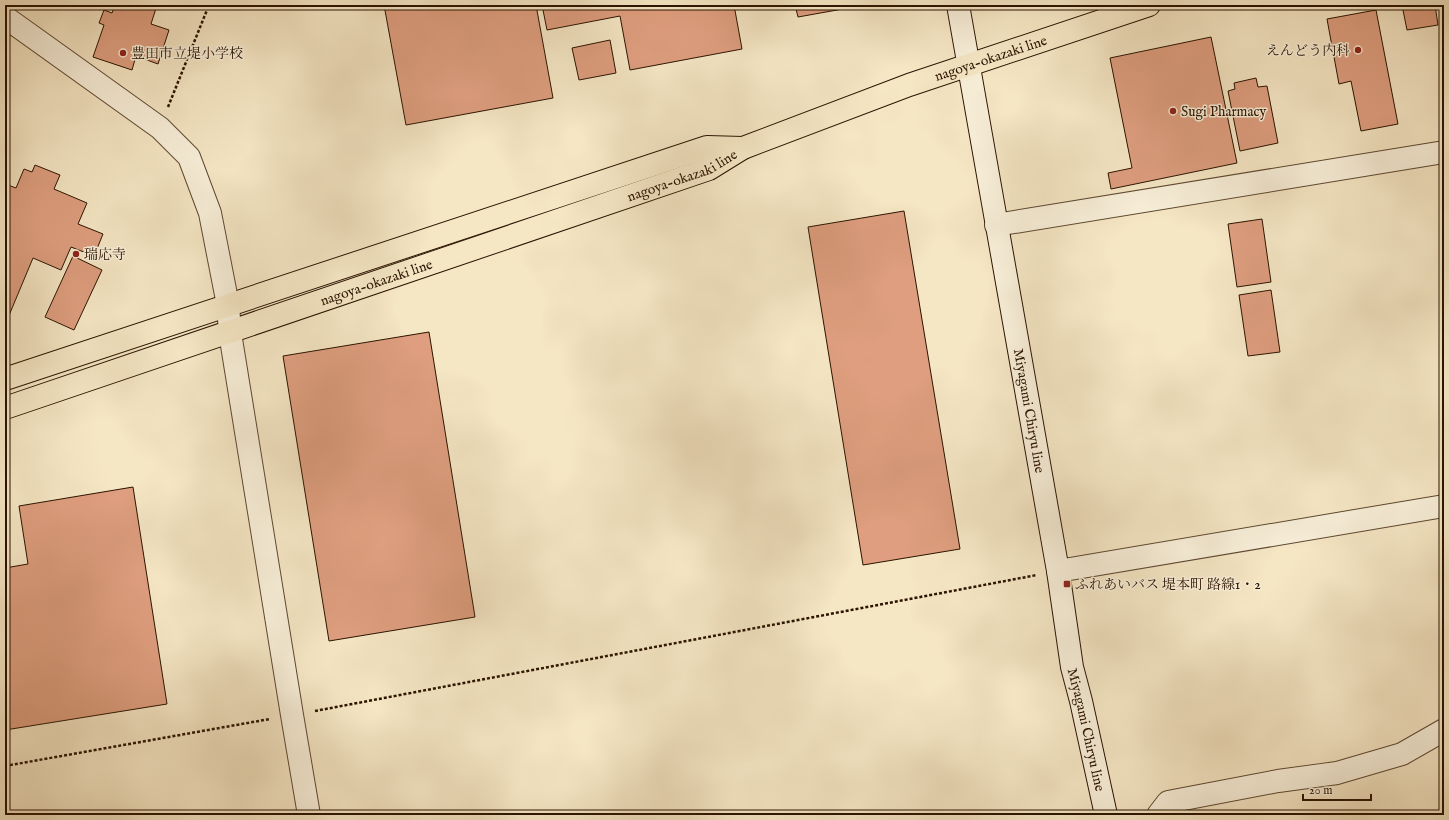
<svg xmlns="http://www.w3.org/2000/svg" width="1449" height="820" viewBox="0 0 1449 820" font-family="'IM FELL English','Noto Serif JP',serif">
  <style>
    .building { fill: #de9e7f; stroke: #2b1300 }
    .lines { fill: none; stroke-linecap: round; stroke-linejoin: round }
    .street-casing { stroke: #5e4831; stroke-width: 24 }
    .secondary-casing { stroke: #2b1300; stroke-width: 24 }
    .primary-casing { stroke: #2b1300; stroke-width: 24 }
    .path { stroke: #2b1300; stroke-width: 2.5; stroke-dasharray: 3 2; stroke-linecap: butt }
    .street { stroke: #f8efd9; stroke-width: 22 }
    .secondary { stroke: #f8efd9; stroke-width: 22 }
    .primary { stroke: #f5e6c4; stroke-width: 22 }
    .poi-dot { fill: #8f2418; stroke: #f8efd9; stroke-width: 1.5 }
    .labels { text-anchor: middle; stroke-width: 3; stroke-linejoin: round; paint-order: stroke }
    .poi-label { font-size: 14px; fill: #2b1300; stroke: #f8efd9; text-anchor: start }
    .street-label { font-size: 14px; fill: #2b1300; stroke: #f8efd9 }
  </style>
  <rect width="100%" height="100%" fill="#f5e6c4"/>
  <filter id="stains"><feTurbulence type="fractalNoise" baseFrequency=".005" numOctaves="4"/><feColorMatrix values="0 0 0 0 .2 0 0 0 0 .09 0 0 0 0 .02 0 0 0 .5 -.17"/></filter>
  <radialGradient id="worn" r=".72"><stop offset=".6" stop-color="#630" stop-opacity="0"/><stop offset="1" stop-color="#630" stop-opacity=".3"/></radialGradient>
  <g class="building">
    <path d="M 115,5 L 157,5 L 151,24 L 169,30 L 158,64 L 136,56 L 132,70 L 93,57 L 104,25 L 99,23 L 104,10 L 112,13 Z"/>
    <path d="M 384,5 L 536,5 L 553,98 L 406,125 Z"/>
    <path d="M 542,5 L 734,5 L 742,49 L 630,70 L 620,16 L 547,30 Z"/>
    <path d="M 795,5 L 865,5 L 798,17 Z"/>
    <path d="M 1402,5 L 1435,5 L 1438,25 L 1407,30 Z"/>
    <path d="M 1376,10 L 1398,124 L 1361,131 L 1351,81 L 1339,84 L 1327,19 Z"/>
    <path d="M 1211,37 L 1237,163 L 1111,189 L 1108,173 L 1132,168 L 1110,58 Z"/>
    <path d="M 610,40 L 616,73 L 579,80 L 572,48 Z"/>
    <path d="M 1256,78 L 1258,87 L 1267,86 L 1278,143 L 1240,151 L 1228,91 L 1235,89 L 1234,83 Z"/>
    <path d="M 35,165 L 60,175 L 54,189 L 87,203 L 78,224 L 103,234 L 94,256 L 71,247 L 61,270 L 33,258 L 5,325 L 5,191 L 8,185 L 16,188 L 24,169 L 32,172 Z"/>
    <path d="M 904,211 L 960,549 L 863,565 L 808,227 Z"/>
    <path d="M 1262,219 L 1271,282 L 1237,287 L 1228,224 Z"/>
    <path d="M 73,256 L 102,270 L 74,330 L 45,317 Z"/>
    <path d="M 1271,290 L 1280,352 L 1248,356 L 1239,295 Z"/>
    <path d="M 429,332 L 475,617 L 329,641 L 283,356 Z"/>
    <path d="M 133,487 L 167,704 L 5,730 L 5,568 L 28,564 L 19,506 Z"/>
  </g>
  <g class="lines">
    <g class="street-casing">
      <g id="street">
        <path d="M 5,17 L 160,128 L 189,157 L 210,213 L 228,305 L 230,333 L 292,715 L 309,815"/>
        <path d="M 996,225 L 1444,152"/>
        <path d="M 1058,571 L 1444,506"/>
        <path d="M 1158,815 L 1168,802 L 1278,781 L 1337,773 L 1402,754 L 1444,730"/>
      </g>
    </g>
    <g class="secondary-casing">
      <g id="secondary">
        <path id="s1" d="M 958,5 L 1058,571 L 1072,667 L 1081,701 L 1106,815"/>
      </g>
    </g>
    <g class="primary-casing">
      <g id="primary">
        <path d="M 5,379 L 707,147 L 743,148"/>
        <path id="s2" d="M 5,408 L 709,169 L 743,148 L 909,85 L 1149,5"/>
      </g>
    </g>
    <g class="path">
      <path d="M 168,107 L 209,5"/>
      <path d="M 315,711 L 1037,575"/>
      <path d="M 5,766 L 270,719"/>
    </g>
    <use href="#street" class="street"/>
    <use href="#secondary" class="secondary"/>
    <use href="#primary" class="primary"/>
  </g>
  <g class="poi-dot">
    <circle cx="1358" cy="50" r="4"/>
    <circle cx="123" cy="53" r="4"/>
    <circle cx="1173" cy="111" r="4"/>
    <circle cx="76" cy="254" r="4"/>
    <rect x="1063" y="580" width="8" height="8" rx="2"/>
  </g>
  <g class="labels">
    <g class="poi-label">
      <text x="1350" y="55" text-anchor="end">えんどう内科</text>
      <text x="131" y="58">豊田市立堤小学校</text>
      <text x="1181" y="116">Sugi Pharmacy</text>
      <text x="84" y="259">瑞応寺</text>
      <text x="1075" y="589">ふれあいバス 堤本町 路線1・2</text>
    </g>
    <g class="street-label">
      <text dy="5" stroke="none"><textPath href="#s2" startOffset="1047">nagoya-okazaki line</textPath></text>
      <text dy="5" stroke="none"><textPath href="#s2" startOffset="716">nagoya-okazaki line</textPath></text>
      <text dy="5" stroke="none"><textPath href="#s2" startOffset="392">nagoya-okazaki line</textPath></text>
      <text dy="5" stroke="none"><textPath href="#s1" startOffset="412">Miyagami Chiryu line</textPath></text>
      <text dy="5" stroke="none"><textPath href="#s1" startOffset="736">Miyagami Chiryu line</textPath></text>
    </g>
  </g>
  <rect width="1449" height="820" fill="none" stroke="#f5e6c4" stroke-width="20"/>
  <rect x="6" y="6" width="1437" height="808" fill="none" stroke="#2b1300" stroke-width="2"/>
  <rect x="10" y="10" width="1429" height="800" fill="none" stroke="#2b1300"/>
  <path d="M1303 794v6h68v-6" fill="none" stroke="#2b1300" stroke-width="2"/>
  <text x="1309" y="794" font-size="12" fill="#2b1300" stroke="#f8efd9" stroke-width="3" paint-order="stroke">20 m</text>
  <rect width="100%" height="100%" filter="url(#stains)"/>
  <rect width="100%" height="100%" fill="url(#worn)"/>
</svg>
